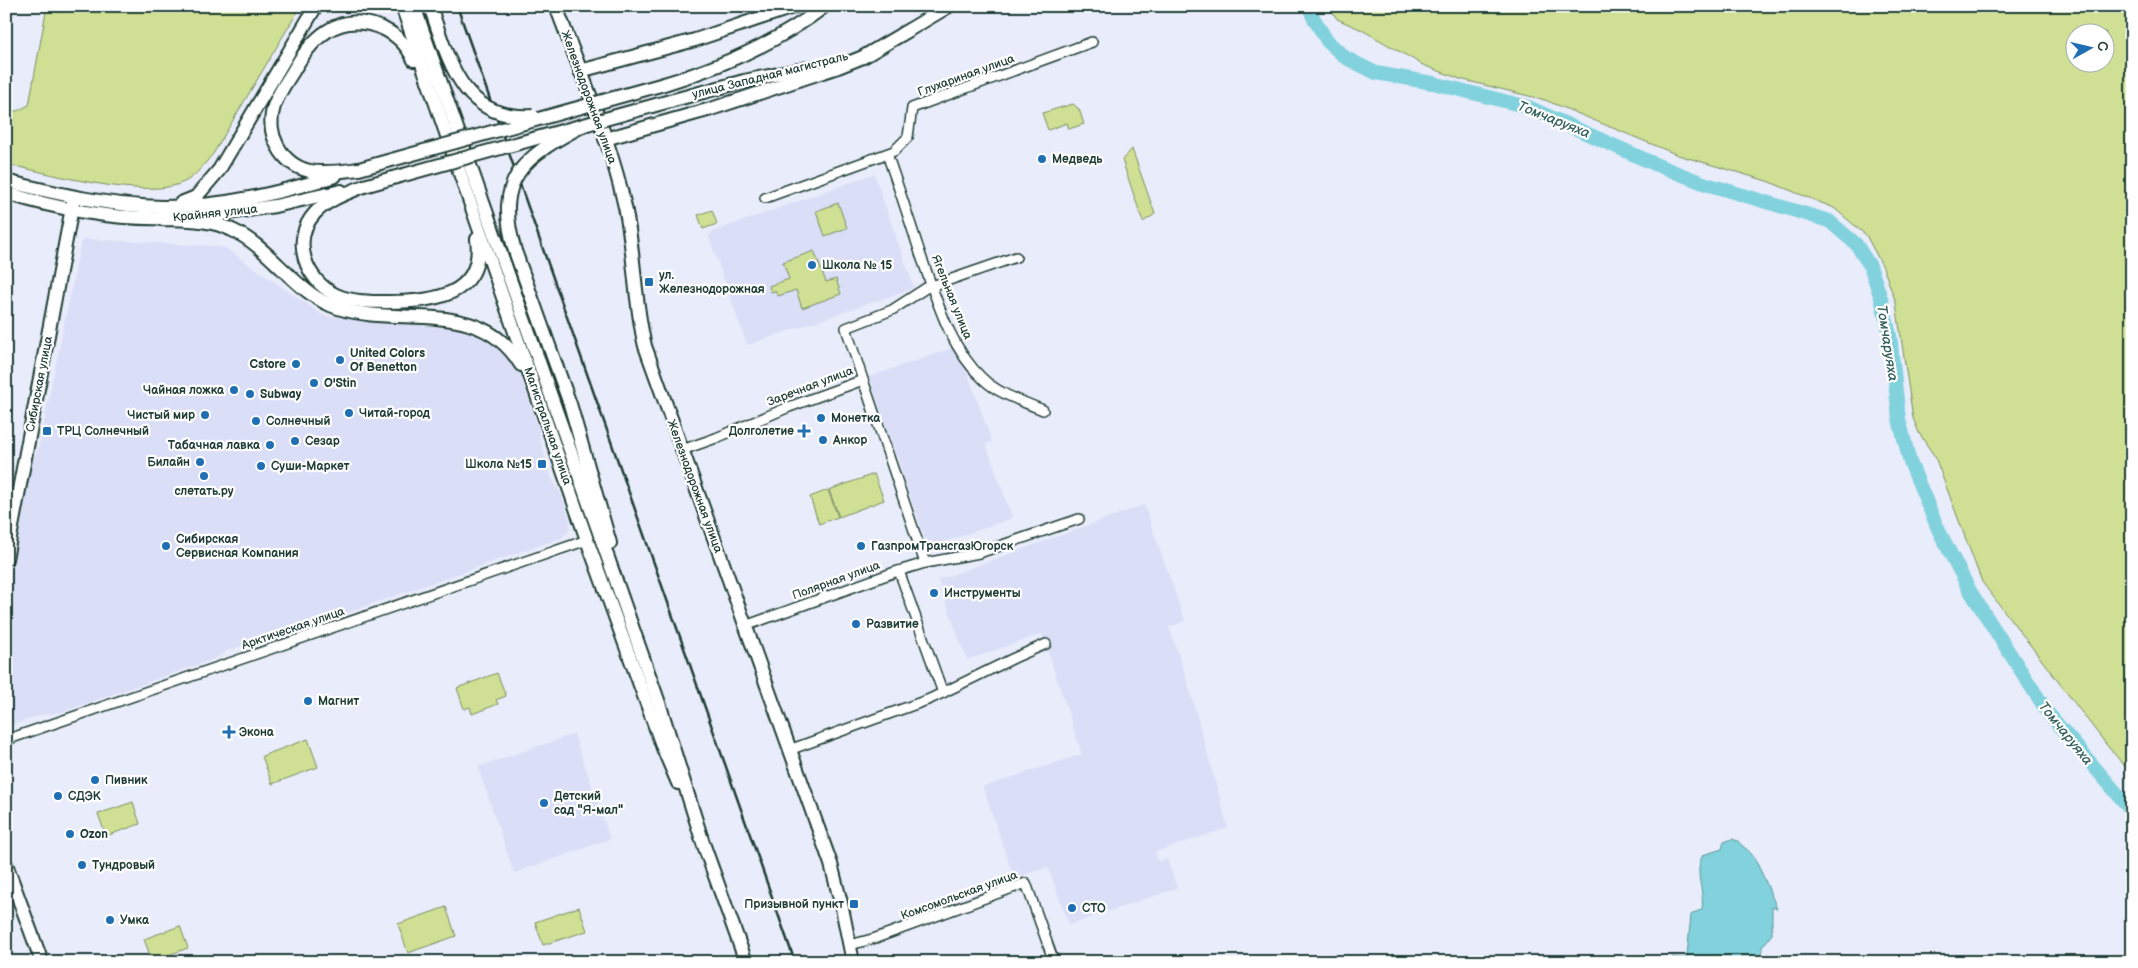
<svg xmlns="http://www.w3.org/2000/svg" width="2138" height="968" viewBox="0 0 2138 968" font-family="'Balsamiq Sans',sans-serif">
  <style>
    .built { fill: #dadef7 }
    .green { fill: #cfdf93; stroke: #778e64; fill-rule: evenodd }
    .water { fill: #82d2dd; stroke: #5a9699 }
    .lines { fill: none; stroke-linecap: round; stroke-linejoin: round }
    .river { stroke: #82d2dd; stroke-width: 14 }
    .street-casing { stroke: #1f3d34; stroke-width: 12 }
    .secondary-casing { stroke: #1f3d34; stroke-width: 16 }
    .street { stroke: #fff; stroke-width: 9 }
    .secondary { stroke: #fff; stroke-width: 12 }
    .rail { stroke: #1f3d34; stroke-width: 2.5 }
    .secondary-bridge-casing { stroke: #1f3d34; stroke-width: 16; stroke-linecap: butt }
    .secondary-bridge { stroke: #fff; stroke-width: 12 }
    .poi-dot { fill: #1f6fb2; stroke: #fff; stroke-width: 2 }
    .labels { text-anchor: middle; stroke-width: 4.5; stroke-linejoin: round; paint-order: stroke }
    .street-label { font-size: 12px; fill: #1f3d34; stroke: #fff }
    .poi-label { font-size: 12px; font-weight: bold; fill: #1f3d34; stroke: #fff; text-anchor: start }
    .water-label { font-size: 14px; font-style: italic; fill: #38625e; stroke: #fff }
  </style>
  <rect width="100%" height="100%" fill="#e9ecfa"/>
  <filter id="ink" filterUnits="userSpaceOnUse"><feTurbulence type="fractalNoise" baseFrequency=".02" numOctaves="2"/><feDisplacementMap in="SourceGraphic" scale="10" xChannelSelector="R" yChannelSelector="G"/><feConvolveMatrix kernelMatrix="1 2 1 2 8 2 1 2 1" color-interpolation-filters="sRGB"/></filter>
  <g filter="url(#ink)">
    <g class="built">
      <path d="M 874,174 L 914,288 L 747,345 L 709,237 L 712,232 Z"/>
      <path d="M 85,239 L 215,246 L 225,248 L 324,316 L 460,329 L 484,336 L 500,348 L 520,374 L 539,429 L 540,440 L 552,479 L 562,496 L 570,521 L 569,531 L 561,538 L 268,640 L 249,643 L 227,651 L 214,659 L 62,712 L 41,715 L 6,727 L 6,602 L 32,461 L 39,447 L 81,242 Z"/>
      <path d="M 953,348 L 967,372 L 992,442 L 986,444 L 1012,518 L 928,548 L 869,377 Z"/>
      <path d="M 1144,505 L 1185,621 L 1169,627 L 1187,680 L 1228,828 L 1155,852 L 1158,862 L 1167,859 L 1177,888 L 1069,925 L 1048,867 L 1014,878 L 983,787 L 1082,754 L 1042,634 L 967,660 L 938,580 Z"/>
      <path d="M 574,734 L 610,839 L 514,873 L 478,767 Z"/>
    </g>
    <g class="green">
      <path d="M 47,6 L 301,6 L 213,154 C 205,163 197,175 186,181 C 150,202 48,173 6,164 L 6,110 L 17,111 L 29,105 Z"/>
      <path d="M 1329,6 L 2132,6 L 2132,774 L 2109,748 L 1982,582 L 1935,457 L 1919,433 L 1913,418 L 1896,303 L 1883,267 L 1866,235 L 1834,208 L 1767,181 L 1678,155 L 1545,100 L 1460,79 L 1423,65 L 1362,30 L 1337,19 ZM 2076,32 L 2106,32 L 2106,62 L 2076,62 Z"/>
      <path d="M 1073,104 L 1079,109 L 1084,124 L 1069,129 L 1067,123 L 1048,130 L 1042,113 Z"/>
      <path d="M 1132,149 L 1155,214 L 1143,222 L 1122,160 Z"/>
      <path d="M 838,203 L 847,228 L 825,236 L 816,211 Z"/>
      <path d="M 712,210 L 717,224 L 703,229 L 698,215 Z"/>
      <path d="M 814,251 L 826,282 L 836,279 L 841,294 L 802,308 L 796,290 L 778,296 L 775,291 L 771,292 L 769,286 L 789,279 L 783,262 Z"/>
      <path d="M 874,474 L 884,500 L 839,517 L 829,490 Z"/>
      <path d="M 828,490 L 838,517 L 819,524 L 810,497 Z"/>
      <path d="M 497,673 L 506,696 L 496,700 L 498,704 L 472,714 L 470,707 L 464,709 L 457,688 Z"/>
      <path d="M 308,739 L 318,767 L 272,784 L 262,756 Z"/>
      <path d="M 133,802 L 140,824 L 106,836 L 98,814 Z"/>
      <path d="M 446,907 L 456,936 L 408,953 L 398,924 Z"/>
      <path d="M 579,907 L 587,931 L 543,945 L 535,922 Z"/>
      <path d="M 180,926 L 188,948 L 152,961 L 144,939 Z"/>
    </g>
    <path class="water" d="M 1732,839 L 1738,841 C 1743,848 1750,850 1754,858 C 1762,872 1771,894 1777,909 L 1772,907 L 1772,934 L 1762,947 L 1762,962 L 1676,962 L 1672,957 L 1683,958 L 1687,956 L 1691,915 L 1702,909 C 1705,890 1693,872 1703,855 L 1722,849 L 1724,842 Z"/>
    <g class="lines">
      <path class="river" d="M 1309,6 L 1313,17 L 1327,41 L 1346,58 L 1376,73 L 1433,83 L 1528,107 L 1657,165 L 1703,183 L 1829,221 L 1856,244 L 1870,266 L 1881,298 L 1890,335 L 1899,419 L 1910,462 L 1938,529 L 1970,591 L 2048,713 L 2132,811"/>
      <g class="street-casing">
        <g id="street">
          <path d="M 887,154 C 899,188 910,222 921,256 C 936,297 949,347 982,378 C 998,394 1022,401 1043,410"/>
          <path d="M 765,198 L 894,151 L 908,137 L 912,108 L 1092,42"/>
          <path d="M 863,380 L 925,563"/>
          <path d="M 682,450 L 716,438 L 789,407 L 863,380 L 846,328 L 892,310 L 926,288 L 1016,257"/>
          <path d="M 899,571 L 943,693"/>
          <path d="M 745,626 L 895,572 L 925,563 L 979,553 L 1079,519"/>
          <path d="M 6,740 L 587,540"/>
          <path d="M 789,750 L 930,699 L 1014,658 L 1046,644"/>
          <path d="M 850,945 L 876,938 L 1026,883 L 1054,962"/>
        </g>
      </g>
      <g class="secondary-casing">
        <g id="secondary">
          <path d="M 402,6 L 587,540 L 663,748 L 678,783"/>
          <path d="M 414,6 L 660,706 L 703,843 L 746,962"/>
          <path d="M 556,6 C 580,72 610,138 625,207 C 635,253 634,301 645,346 L 831,864 L 841,903 L 853,962"/>
          <path d="M 902,34 L 949,6"/>
          <path d="M 580,71 L 695,40 L 796,6"/>
          <path d="M 664,84 C 721,67 777,43 825,6"/>
          <path d="M 670,101 L 744,81 L 813,67"/>
          <path d="M 605,139 L 711,109 L 838,67 L 863,57 L 909,30"/>
          <path d="M 359,169 C 343,171 326,174 310,171 C 281,165 265,133 274,106 C 278,94 285,84 292,73 C 311,39 337,11 379,27 C 395,33 407,45 414,60"/>
          <path d="M 6,181 C 58,194 110,206 163,207 C 222,207 279,193 335,176"/>
          <path d="M 364,186 C 348,193 328,199 315,213 C 290,240 306,281 336,295 C 352,302 371,302 388,302 C 432,302 485,296 477,239"/>
          <path d="M 6,193 C 58,209 115,220 169,218"/>
          <path d="M 181,203 L 196,197 L 219,170 L 316,6"/>
          <path d="M 201,217 L 275,206 L 341,191"/>
          <path d="M 161,219 C 185,220 210,219 232,230 C 272,248 295,294 338,308 C 400,328 480,296 521,365"/>
          <path d="M 570,404 L 610,543"/>
          <path d="M 6,559 L 74,197"/>
          <path d="M 6,864 L 42,962"/>
        </g>
      </g>
      <use href="#street" class="street"/>
      <use href="#secondary" class="secondary"/>
      <path class="rail" d="M 457,6 L 795,962"/>
      <g class="secondary-bridge-casing">
        <g id="secondary-bridge">
          <path d="M 430,6 C 449,61 462,121 533,116"/>
          <path d="M 359,169 L 664,84"/>
          <path d="M 364,186 L 670,101"/>
          <path d="M 570,404 L 515,251 C 493,177 524,157 584,125"/>
        </g>
      </g>
      <use href="#secondary-bridge" class="secondary-bridge"/>
    </g>
  </g>
  <g class="poi-dot">
    <circle cx="1042" cy="159" r="5"/>
    <circle cx="812" cy="265" r="5"/>
    <rect x="644" y="277" width="10" height="10" rx="2.5"/>
    <circle cx="340" cy="360" r="5"/>
    <circle cx="296" cy="364" r="5"/>
    <circle cx="314" cy="383" r="5"/>
    <circle cx="234" cy="390" r="5"/>
    <circle cx="250" cy="394" r="5"/>
    <circle cx="349" cy="413" r="5"/>
    <circle cx="205" cy="415" r="5"/>
    <circle cx="821" cy="418" r="5"/>
    <circle cx="256" cy="421" r="5"/>
    <rect x="42" y="426" width="10" height="10" rx="2.5"/>
    <path d="M801.5 423.5h5v5h5v5h-5v5h-5v-5h-5v-5h5z"/>
    <circle cx="823" cy="440" r="5"/>
    <circle cx="295" cy="441" r="5"/>
    <circle cx="270" cy="445" r="5"/>
    <circle cx="200" cy="462" r="5"/>
    <rect x="537" y="459" width="10" height="10" rx="2.5"/>
    <circle cx="261" cy="466" r="5"/>
    <circle cx="204" cy="476" r="5"/>
    <circle cx="166" cy="546" r="5"/>
    <circle cx="861" cy="546" r="5"/>
    <circle cx="934" cy="593" r="5"/>
    <circle cx="856" cy="624" r="5"/>
    <circle cx="308" cy="701" r="5"/>
    <path d="M226.5 724.5h5v5h5v5h-5v5h-5v-5h-5v-5h5z"/>
    <circle cx="95" cy="780" r="5"/>
    <circle cx="58" cy="796" r="5"/>
    <circle cx="544" cy="803" r="5"/>
    <circle cx="70" cy="834" r="5"/>
    <circle cx="82" cy="865" r="5"/>
    <rect x="849" y="899" width="10" height="10" rx="2.5"/>
    <circle cx="1072" cy="908" r="5"/>
    <circle cx="110" cy="920" r="5"/>
  </g>
  <g class="labels">
    <g class="street-label">
      <text transform="translate(770 75) rotate(-14)" y="4">улица Западная магистраль</text>
      <text transform="translate(966 75) rotate(-20)" y="4">Глухариная улица</text>
      <text transform="translate(589 97) rotate(70)" y="4">Железнодорожная улица</text>
      <text transform="translate(215 213) rotate(-6)" y="4">Крайняя улица</text>
      <text transform="translate(952 297) rotate(68)" y="4">Ягельная улица</text>
      <text transform="translate(39 384) rotate(-79)" y="4">Сибирская улица</text>
      <text transform="translate(810 386) rotate(-21)" y="4">Заречная улица</text>
      <text transform="translate(548 426) rotate(71)" y="4">Магистральная улица</text>
      <text transform="translate(695 486) rotate(70)" y="4">Железнодорожная улица</text>
      <text transform="translate(836 580) rotate(-20)" y="4">Полярная улица</text>
      <text transform="translate(293 628) rotate(-19)" y="4">Арктическая улица</text>
      <text transform="translate(959 895) rotate(-20)" y="4">Комсомольская улица</text>
    </g>
    <g class="poi-label">
      <text x="1052" y="163">Медведь</text>
      <text x="822" y="269">Школа № 15</text>
      <text x="659" y="279">ул.<tspan x="659" dy="14">Железнодорожная</tspan></text>
      <text x="350" y="357">United Colors<tspan x="350" dy="14">Of Benetton</tspan></text>
      <text x="286" y="368" text-anchor="end">Cstore</text>
      <text x="324" y="387">O'Stin</text>
      <text x="224" y="394" text-anchor="end">Чайная ложка</text>
      <text x="260" y="398">Subway</text>
      <text x="359" y="417">Читай-город</text>
      <text x="195" y="419" text-anchor="end">Чистый мир</text>
      <text x="831" y="422">Монетка</text>
      <text x="266" y="425">Солнечный</text>
      <text x="57" y="435">ТРЦ Солнечный</text>
      <text x="794" y="435" text-anchor="end">Долголетие</text>
      <text x="833" y="444">Анкор</text>
      <text x="305" y="445">Сезар</text>
      <text x="260" y="449" text-anchor="end">Табачная лавка</text>
      <text x="190" y="466" text-anchor="end">Билайн</text>
      <text x="532" y="468" text-anchor="end">Школа №15</text>
      <text x="271" y="470">Суши-Маркет</text>
      <text x="204" y="495" text-anchor="middle">слетать.ру</text>
      <text x="176" y="543">Сибирская<tspan x="176" dy="14">Сервисная Компания</tspan></text>
      <text x="871" y="550">ГазпромТрансгазЮгорск</text>
      <text x="944" y="597">Инструменты</text>
      <text x="866" y="628">Развитие</text>
      <text x="318" y="705">Магнит</text>
      <text x="239" y="736">Экона</text>
      <text x="105" y="784">Пивник</text>
      <text x="68" y="800">СДЭК</text>
      <text x="554" y="800">Детский<tspan x="554" dy="14">сад "Я-мал"</tspan></text>
      <text x="80" y="838">Ozon</text>
      <text x="92" y="869">Тундровый</text>
      <text x="844" y="908" text-anchor="end">Призывной пункт</text>
      <text x="1082" y="912">СТО</text>
      <text x="120" y="924">Умка</text>
    </g>
    <g class="water-label">
      <text transform="translate(1554 119) rotate(22)" y="5">Томчаруяха</text>
      <text transform="translate(1888 343) rotate(81)" y="5">Томчаруяха</text>
      <text transform="translate(2066 733) rotate(51)" y="5">Томчаруяха</text>
    </g>
  </g>
  <rect width="2138" height="968" fill="none" stroke="#fff" stroke-width="25"/>
  <rect x="12" y="12" width="2113" height="943" fill="none" stroke="#1f3d34" stroke-width="2" filter="url(#ink)"/>
  <g transform="translate(2090 48) rotate(82)"><circle r="24" fill="#ffffff" stroke="#a5b1ae"/>
  <path d="M0-4L9 19L0 12L-9 19Z" fill="#1f6fb2"/>
  <text y="-8" font-size="14" font-weight="bold" text-anchor="middle" fill="#1f3d34">С</text>
  </g>
</svg>
